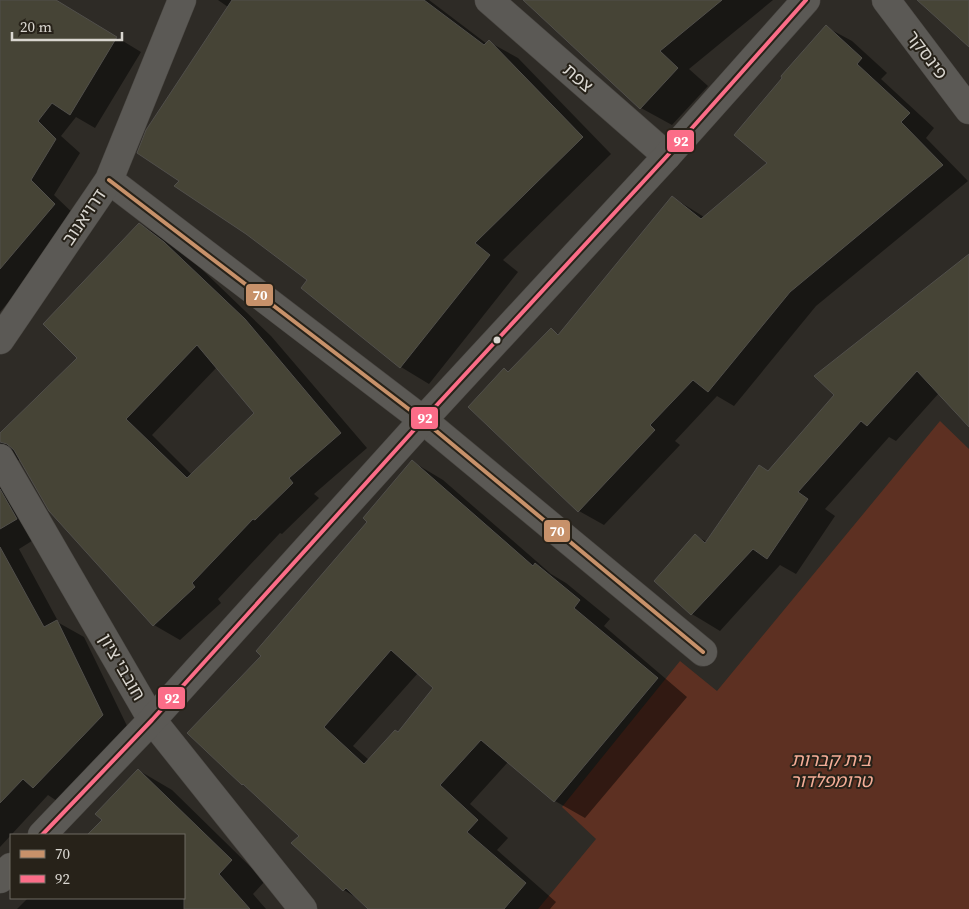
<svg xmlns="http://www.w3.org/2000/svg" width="969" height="909" viewBox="0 0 969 909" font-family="'Source Serif 4','Noto Sans Hebrew',serif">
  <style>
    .green { fill: #5d3022 }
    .shadow { fill: #0007; fill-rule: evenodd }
    .building { fill: #464436; stroke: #514f4b; fill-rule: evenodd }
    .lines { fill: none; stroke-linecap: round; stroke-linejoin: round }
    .street-casing { stroke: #494642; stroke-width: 29 }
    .secondary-casing { stroke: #494642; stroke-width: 29 }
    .street { stroke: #5b5955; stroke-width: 28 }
    .secondary { stroke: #5b5955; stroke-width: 28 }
    .bus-1-casing { stroke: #272219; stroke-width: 8 }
    .bus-2-casing { stroke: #272219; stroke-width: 8 }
    .bus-1 { stroke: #c7916a; stroke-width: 4 }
    .bus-2 { stroke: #fb6d88; stroke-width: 4 }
    .bus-dot { fill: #d9d6d0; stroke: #272219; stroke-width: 2 }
    .labels { text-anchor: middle; stroke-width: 4; stroke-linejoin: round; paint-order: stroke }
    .street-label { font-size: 18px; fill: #d9d6d0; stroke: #272219 }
    .park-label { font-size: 18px; font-style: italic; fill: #f4ad97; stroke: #272219 }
    .line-badge { stroke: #272219; stroke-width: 2 }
    .badge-label { font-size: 14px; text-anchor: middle; font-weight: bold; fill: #fff }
  </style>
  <rect width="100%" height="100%" fill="#2e2b26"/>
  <path class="green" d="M 940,421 L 969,449 L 969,909 L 538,909 L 596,839 L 562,807 L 680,661 L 717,691 Z"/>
  <g class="shadow">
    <path d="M 0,0 L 55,0 L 141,52 L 95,128 L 76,117 L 61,136 L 80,153 L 54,195 L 79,219 L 0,312 Z"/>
    <path d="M 218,0 L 429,0 L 487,44 L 489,42 L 518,58 L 611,154 L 503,260 L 518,272 L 429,384 L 401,367 L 302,288 L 309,280 L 181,181 L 228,7 Z"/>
    <path d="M 530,0 L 773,0 L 689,69 L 708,86 L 672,125 L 641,108 Z"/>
    <path d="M 826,27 L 852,41 L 887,73 L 881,79 L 934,128 L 926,138 L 968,181 L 816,306 L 734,406 L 717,396 L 675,441 L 680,445 L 604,525 L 579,511 L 504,370 L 510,373 L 551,330 L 560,335 L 672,197 L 704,217 L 769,163 Z"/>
    <path d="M 140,224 L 166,240 L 190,258 L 271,336 L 367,448 L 314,494 L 319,498 L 282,534 L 280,533 L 218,599 L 221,603 L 180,640 L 154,625 L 20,459 L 13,465 L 43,534 L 19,549 L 59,623 L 84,637 L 129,730 L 60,803 L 48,795 L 0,847 L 0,435 L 79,357 ZM 217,367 L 256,413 L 192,475 L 152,435 Z"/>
    <path d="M 969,255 L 969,426 L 939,393 L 896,441 L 889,437 L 825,509 L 835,516 L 796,574 L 780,565 L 720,631 L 692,614 L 655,581 L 696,536 L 707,542 L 768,472 Z"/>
    <path d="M 413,462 L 443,480 L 551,574 L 566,583 L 610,619 L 604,626 L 687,697 L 585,818 L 555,801 L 508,762 L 470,804 L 508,838 L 497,850 L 556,902 L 550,909 L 370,909 L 360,900 L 344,890 L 293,843 L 300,835 L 249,788 L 243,784 L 263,656 L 369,522 ZM 418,673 L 435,688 L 398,733 L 369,760 L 353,746 Z"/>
    <path d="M 138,770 L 172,790 L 265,881 L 253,894 L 266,909 L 17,909 L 28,898 L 184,898 L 184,835 L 89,835 L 103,820 Z"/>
  </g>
  <g class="building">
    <path d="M 0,0 L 56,0 L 117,37 L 70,115 L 52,103 L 38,121 L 56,139 L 31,180 L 55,204 L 0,269 Z"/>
    <path d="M 232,0 L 424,0 L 484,45 L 489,40 L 583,137 L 475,243 L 490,255 L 400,368 L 301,288 L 307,280 L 246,234 L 174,186 L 179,181 L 137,153 L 146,130 Z"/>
    <path d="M 523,0 L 722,0 L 660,51 L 678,68 L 640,109 Z"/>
    <path d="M 917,0 L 969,0 L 969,47 Z"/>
    <path d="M 826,25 L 862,58 L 857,64 L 910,113 L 901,122 L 943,165 L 790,292 L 708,392 L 693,380 L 650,425 L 655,430 L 578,512 L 468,407 L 504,368 L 508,372 L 551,328 L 558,335 L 672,196 L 701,219 L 767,163 L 734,135 L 782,78 L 781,76 Z"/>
    <path d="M 139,223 L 164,242 L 245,319 L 341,433 L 289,478 L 293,483 L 255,520 L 253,519 L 192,583 L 195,587 L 153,626 L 49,511 L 14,450 L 7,444 L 0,442 L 0,433 L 77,358 L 43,324 ZM 197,345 L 254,413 L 187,478 L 126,419 Z"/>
    <path d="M 969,254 L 969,427 L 917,371 L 867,426 L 861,421 L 798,492 L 808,499 L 767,559 L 753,549 L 691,615 L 654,581 L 695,534 L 705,543 L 759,465 L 768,471 L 834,395 L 814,376 Z"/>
    <path d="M 412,460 L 533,566 L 535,563 L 580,600 L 574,608 L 658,678 L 554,802 L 481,740 L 440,785 L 478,820 L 467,832 L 526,883 L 504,909 L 368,909 L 346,888 L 343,891 L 291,843 L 299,836 L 243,784 L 242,785 L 187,733 L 261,656 L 256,651 L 367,522 L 363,518 ZM 391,650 L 433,688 L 398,732 L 395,730 L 364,764 L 324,727 Z"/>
    <path d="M 0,489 L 17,519 L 0,529 Z"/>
    <path d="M 0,547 L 44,627 L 57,620 L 103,715 L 33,788 L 23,779 L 0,803 Z"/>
    <path d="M 138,769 L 232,860 L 219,874 L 250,909 L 184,909 L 184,835 L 87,835 L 102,820 L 95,814 Z"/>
  </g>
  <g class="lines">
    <g class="street-casing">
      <g id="street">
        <path d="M 489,0 L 667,156"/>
        <path d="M 886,0 L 969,110"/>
        <path d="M 109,180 L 423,420 L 703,652"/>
        <path d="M 0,340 L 109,180 L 182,0"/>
        <path d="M 0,458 L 152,720 L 303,909"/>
      </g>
    </g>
    <g class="secondary-casing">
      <g id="secondary">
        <path d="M 42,835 L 152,720 L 423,420 L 667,156 L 806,0"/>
        <path d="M 0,879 L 11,867"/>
      </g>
    </g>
    <use href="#street" class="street"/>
    <use href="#secondary" class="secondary"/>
    <g class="bus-1-casing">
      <path id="bus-1" d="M 109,180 L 423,420 L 703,652"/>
    </g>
    <g class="bus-2-casing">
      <path id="bus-2" d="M 42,835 L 152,720 L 423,420 L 667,156 L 806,0"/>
    </g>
    <use href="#bus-1" class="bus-1"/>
    <use href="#bus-2" class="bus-2"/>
  </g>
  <circle class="bus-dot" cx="497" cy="340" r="4.5"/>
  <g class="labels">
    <g class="street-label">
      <text transform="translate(927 55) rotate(53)" y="6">פינסקר</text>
      <text transform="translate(578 78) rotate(41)" y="6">צפת</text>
      <text transform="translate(84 217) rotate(-56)" y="6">דרויאנוב</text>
      <text transform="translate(122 667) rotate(60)" y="6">חובבי ציון</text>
    </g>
    <g class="park-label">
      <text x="831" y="766">בית קברות<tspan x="831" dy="21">טרומפלדור</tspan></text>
    </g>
  </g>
  <g class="line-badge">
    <rect x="666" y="129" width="29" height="24" rx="5" fill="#fb6d88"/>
    <rect x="245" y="283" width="29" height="24" rx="5" fill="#c7916a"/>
    <rect x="410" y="406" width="29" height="24" rx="5" fill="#fb6d88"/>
    <rect x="543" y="519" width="28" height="24" rx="5" fill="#c7916a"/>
    <rect x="157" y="686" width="29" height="24" rx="5" fill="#fb6d88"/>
  </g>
  <g class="badge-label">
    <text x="681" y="146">92</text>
    <text x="260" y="300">70</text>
    <text x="425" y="423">92</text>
    <text x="557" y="536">70</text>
    <text x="172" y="703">92</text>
  </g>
  <rect x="10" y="834" width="175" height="65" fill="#272219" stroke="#6e6a62"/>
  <rect x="20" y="850" width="25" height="8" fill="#c7916a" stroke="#6e6a62"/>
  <text x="55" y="859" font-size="15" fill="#d9d6d0">70</text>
  <rect x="20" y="875" width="25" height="8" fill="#fb6d88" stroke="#6e6a62"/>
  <text x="55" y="884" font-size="15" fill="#d9d6d0">92</text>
  <path d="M12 32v8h110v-8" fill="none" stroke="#d9d6d0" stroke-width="2.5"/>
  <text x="20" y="32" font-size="15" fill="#d9d6d0" stroke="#272219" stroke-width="4" paint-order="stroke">20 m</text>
</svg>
